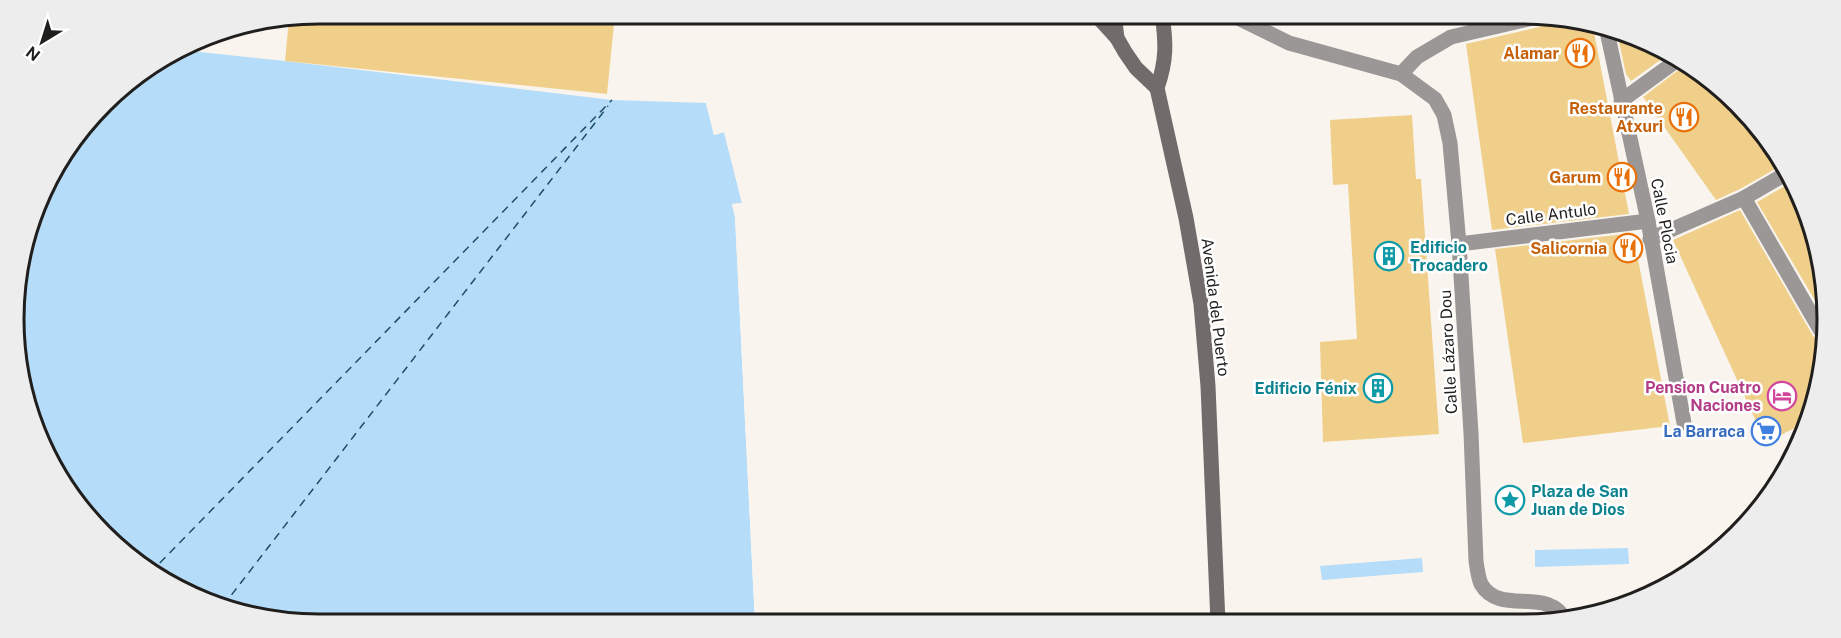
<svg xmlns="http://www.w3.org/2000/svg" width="1841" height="638" viewBox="0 0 1841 638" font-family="'Public Sans',sans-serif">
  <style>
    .water { fill: #b5dcf9 }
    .pier { fill: #f9f5ee }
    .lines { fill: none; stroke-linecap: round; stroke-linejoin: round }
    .ferry { stroke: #1c4e6e; stroke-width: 1.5; stroke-dasharray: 8 6; stroke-linecap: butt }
    .building { fill: #efcf89 }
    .street { stroke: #9b9797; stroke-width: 15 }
    .secondary { stroke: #716b6b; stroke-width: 15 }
    .labels { text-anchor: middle; stroke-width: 5; stroke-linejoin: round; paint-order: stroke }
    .food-label { font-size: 16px; font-weight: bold; fill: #c56008; stroke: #fff; text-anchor: end }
    .street-label { font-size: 16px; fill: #201f1d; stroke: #fff }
    .culture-label { font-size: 16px; font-weight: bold; fill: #0d838f; stroke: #fff; text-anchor: start }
    .hotel-label { font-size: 16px; font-weight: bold; fill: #b23c85; stroke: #fff; text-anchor: end }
    .shop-label { font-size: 16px; font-weight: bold; fill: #366cbe; stroke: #fff; text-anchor: end }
    .rim { fill: none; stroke: #201f1d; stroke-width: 3 }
  </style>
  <rect width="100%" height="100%" fill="#f9f5ee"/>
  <g class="water">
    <path d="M 181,50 L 285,61 L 612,100 L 706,103 L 714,135 L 724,132 L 742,203 L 732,204 L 735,217 L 755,624 L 319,624 L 240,614 L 149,573 L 65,489 L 24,398 L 16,279 L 45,184 L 117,90 Z"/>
    <path d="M 1628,548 L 1629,564 L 1535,567 L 1535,550 Z"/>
    <path d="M 1422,558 L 1423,572 L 1322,580 L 1320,566 Z"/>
  </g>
  <path class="pier" d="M 706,103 L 709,104 L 717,131 L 724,129 L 727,130 L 745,203 L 743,206 L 736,207 L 738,217 L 758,624 L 755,624 L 735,217 L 732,204 L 742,203 L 724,132 L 714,135 Z"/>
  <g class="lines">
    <g class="ferry">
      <path d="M 150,573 L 612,100"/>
      <path d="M 223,606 L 608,106"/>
    </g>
  </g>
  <g class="building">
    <path d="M 319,14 L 615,14 L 607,94 L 285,61 L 289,19 Z"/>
    <path d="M 1462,14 L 1509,14 L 1463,24 Z"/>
    <path d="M 1550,17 L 1597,23 L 1597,33 L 1593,27 L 1629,214 L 1492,230 L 1466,44 L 1543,26 L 1548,23 Z"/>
    <path d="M 1617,32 L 1652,49 L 1666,56 L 1631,81 L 1626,74 Z"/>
    <path d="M 1685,65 L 1708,76 L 1784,164 L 1740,189 L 1716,200 L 1643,97 Z"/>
    <path d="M 1412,115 L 1416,179 L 1421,179 L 1439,434 L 1323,442 L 1320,342 L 1357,339 L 1348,184 L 1333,185 L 1330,120 Z"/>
    <path d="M 1792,182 L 1825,279 L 1823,314 L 1757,202 Z"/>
    <path d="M 1740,210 L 1813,336 L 1821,341 L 1817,398 L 1808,421 L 1766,443 L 1673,240 Z"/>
    <path d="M 1633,233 L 1670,426 L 1523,443 L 1495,249 Z"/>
  </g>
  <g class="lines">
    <g class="street">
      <path d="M 1233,14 L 1236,17 L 1289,43 L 1401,74 L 1435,99 L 1444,115 L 1450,143 L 1459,244 L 1471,433 L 1476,561 C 1477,568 1478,577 1481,584 C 1500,617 1549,585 1566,621"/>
      <path d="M 1606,27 L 1648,221 L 1684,423"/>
      <path d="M 1401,74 L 1417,57 L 1451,37 L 1541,16"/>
      <path d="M 1621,101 L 1676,61"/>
      <path d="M 1744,198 L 1821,331"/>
      <path d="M 1650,239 L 1744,198 L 1789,172"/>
      <path d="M 1459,244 L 1648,221"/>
    </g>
    <g class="secondary">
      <path d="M 1095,14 L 1117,38"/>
      <path d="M 1114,14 L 1117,38 L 1125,52 L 1136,68 L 1157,88 L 1186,218 L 1201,304 L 1208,386 L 1218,623"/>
      <path d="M 1157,88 C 1167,60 1166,42 1162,14"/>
    </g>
  </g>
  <defs>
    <g id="restaurant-ring" transform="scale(1.5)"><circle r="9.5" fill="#fff" stroke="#e8710a" stroke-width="1.5"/><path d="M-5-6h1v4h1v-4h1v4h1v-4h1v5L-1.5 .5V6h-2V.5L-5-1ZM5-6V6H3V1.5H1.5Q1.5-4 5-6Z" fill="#e8710a"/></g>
    <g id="building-ring" transform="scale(1.5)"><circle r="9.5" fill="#fff" stroke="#0f9aa8" stroke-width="1.5"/><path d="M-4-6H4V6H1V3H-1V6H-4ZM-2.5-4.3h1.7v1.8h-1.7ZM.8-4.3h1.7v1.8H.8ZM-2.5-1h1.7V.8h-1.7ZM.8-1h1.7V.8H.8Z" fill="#0f9aa8"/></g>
    <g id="hotel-ring" transform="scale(1.5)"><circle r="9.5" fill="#fff" stroke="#d1479c" stroke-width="1.5"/><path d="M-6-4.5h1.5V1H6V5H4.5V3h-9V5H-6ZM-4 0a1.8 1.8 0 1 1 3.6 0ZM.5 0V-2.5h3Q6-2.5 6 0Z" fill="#d1479c"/></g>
    <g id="supermarket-ring" transform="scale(1.5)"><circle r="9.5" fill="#fff" stroke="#3f7fe0" stroke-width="1.5"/><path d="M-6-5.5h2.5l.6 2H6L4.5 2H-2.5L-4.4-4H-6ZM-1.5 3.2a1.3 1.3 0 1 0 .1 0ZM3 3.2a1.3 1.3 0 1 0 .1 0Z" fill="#3f7fe0"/></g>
    <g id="sight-ring" transform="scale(1.5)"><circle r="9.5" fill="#fff" stroke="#0f9aa8" stroke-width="1.5"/><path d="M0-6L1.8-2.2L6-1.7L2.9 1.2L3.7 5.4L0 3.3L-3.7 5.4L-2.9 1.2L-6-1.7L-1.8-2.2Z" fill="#0f9aa8"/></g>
  </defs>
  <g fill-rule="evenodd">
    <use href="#restaurant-ring" x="1580" y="53"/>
    <use href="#restaurant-ring" x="1684" y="117"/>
    <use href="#restaurant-ring" x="1622" y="177"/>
    <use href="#restaurant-ring" x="1628" y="248"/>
    <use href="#building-ring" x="1389" y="256"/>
    <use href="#building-ring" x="1378" y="388"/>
    <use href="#hotel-ring" x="1782" y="396"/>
    <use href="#supermarket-ring" x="1766" y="431"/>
    <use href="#sight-ring" x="1510" y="500"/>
  </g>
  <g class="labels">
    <g class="food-label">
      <text x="1559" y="59">Alamar</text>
      <text x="1663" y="114">Restaurante<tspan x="1663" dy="18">Atxuri</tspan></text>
      <text x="1601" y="183">Garum</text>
      <text x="1607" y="254">Salicornia</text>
    </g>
    <g class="street-label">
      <text transform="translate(1551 214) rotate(-7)" y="6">Calle Antulo</text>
      <text transform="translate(1665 221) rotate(79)" y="6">Calle Plocia</text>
      <text transform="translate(1216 307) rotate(83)" y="6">Avenida del Puerto</text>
      <text transform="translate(1448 352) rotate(-93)" y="6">Calle Lázaro Dou</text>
    </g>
    <g class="culture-label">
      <text x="1410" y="253">Edificio<tspan x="1410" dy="18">Trocadero</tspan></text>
      <text x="1357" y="394" text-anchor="end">Edificio Fénix</text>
      <text x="1531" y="497">Plaza de San<tspan x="1531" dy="18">Juan de Dios</tspan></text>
    </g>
    <g class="hotel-label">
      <text x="1761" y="393">Pension Cuatro<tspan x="1761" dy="18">Naciones</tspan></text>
    </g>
    <g class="shop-label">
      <text x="1745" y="437">La Barraca</text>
    </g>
  </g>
  <path d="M0 0H1841V638H0ZM319 24H1522A295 295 0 0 1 1817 319V319A295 295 0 0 1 1522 614H319A295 295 0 0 1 24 319V319A295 295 0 0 1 319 24Z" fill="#ededed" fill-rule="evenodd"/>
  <path class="rim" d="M319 24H1522A295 295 0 0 1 1817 319V319A295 295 0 0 1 1522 614H319A295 295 0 0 1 24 319V319A295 295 0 0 1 319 24Z"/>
  <g transform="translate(42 42) rotate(218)" stroke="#ffffff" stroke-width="4.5" paint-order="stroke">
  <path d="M0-4.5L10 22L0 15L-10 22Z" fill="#201f1d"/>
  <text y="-9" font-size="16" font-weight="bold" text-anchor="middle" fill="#201f1d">N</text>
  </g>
</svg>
